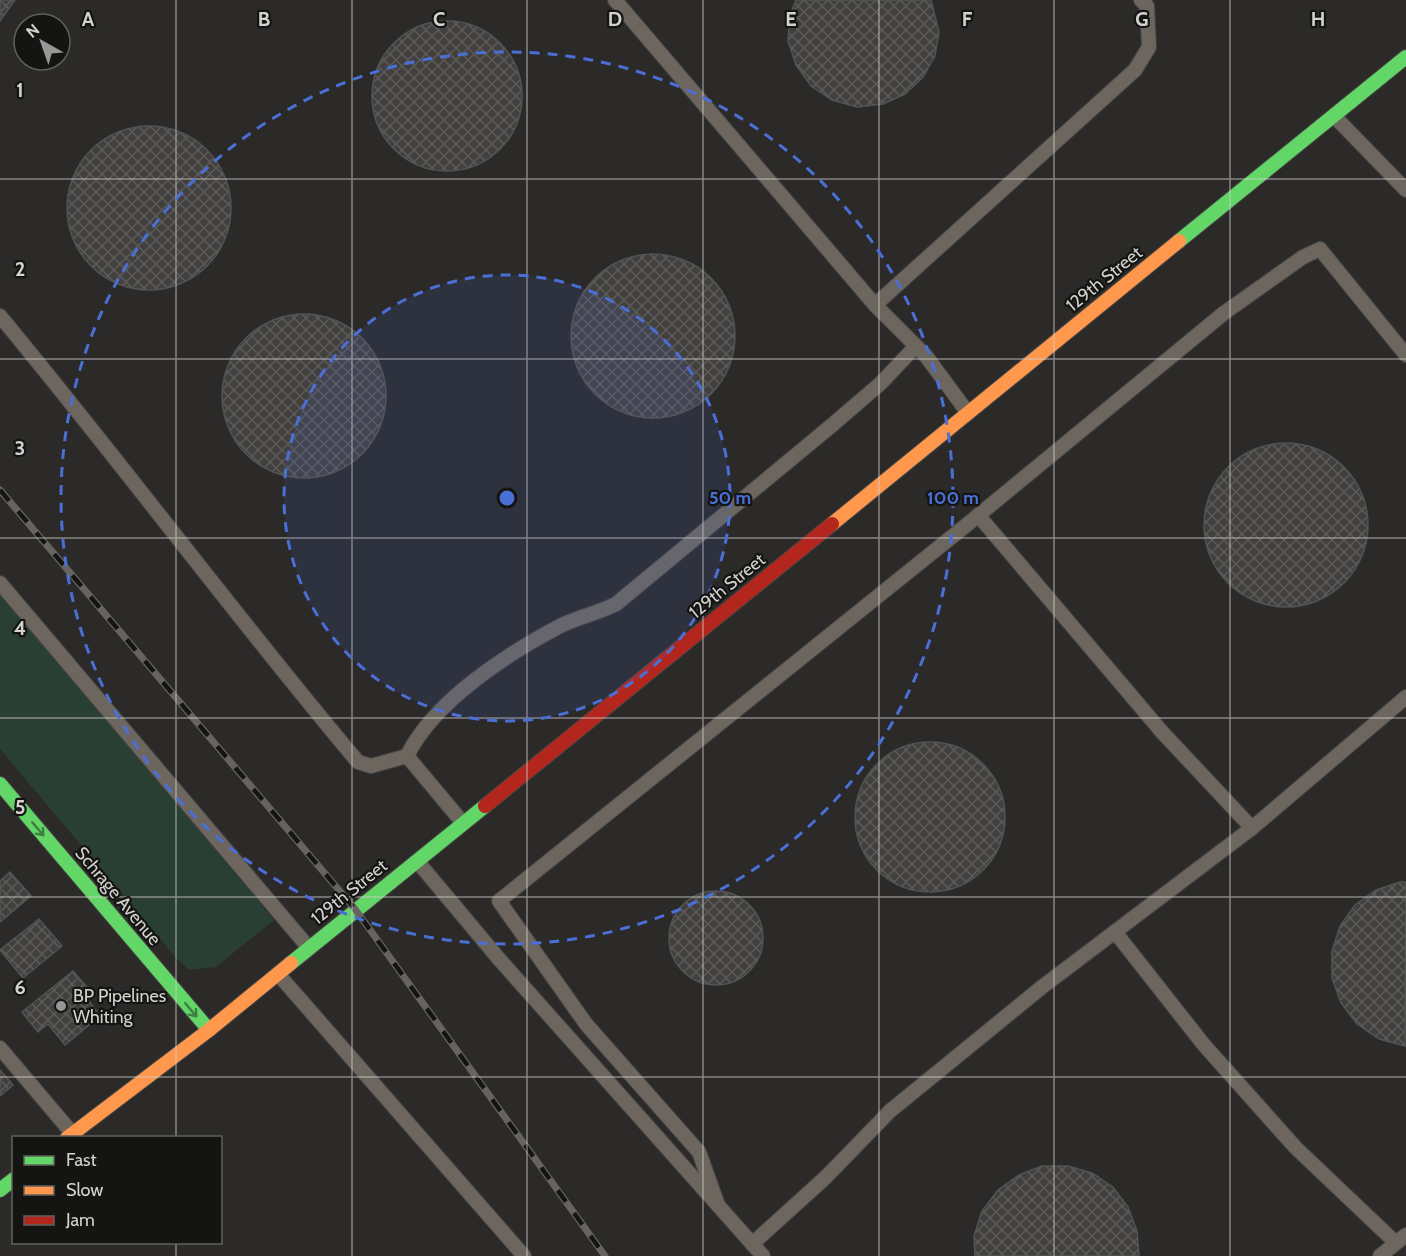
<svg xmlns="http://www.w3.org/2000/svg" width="1406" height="1256" viewBox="0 0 1406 1256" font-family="Cabin,sans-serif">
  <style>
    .green { fill: #2a3f34 }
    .building { fill: url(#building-cross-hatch); stroke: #535352; stroke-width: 1.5 }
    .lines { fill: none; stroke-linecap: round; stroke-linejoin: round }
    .lane-casing { stroke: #464544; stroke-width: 16 }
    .fast-casing { stroke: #464544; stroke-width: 16 }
    .slow-casing { stroke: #464544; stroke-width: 16 }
    .jam-casing { stroke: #464544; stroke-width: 16 }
    .lane { stroke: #6c665e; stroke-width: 14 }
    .fast { stroke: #63d668; stroke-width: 14 }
    .slow { stroke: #ff974d; stroke-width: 14 }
    .jam { stroke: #b3261e; stroke-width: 14 }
    .rail-casing { stroke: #67645f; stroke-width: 7 }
    .rail { stroke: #141412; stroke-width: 4.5; stroke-dasharray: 14; stroke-linecap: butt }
    .oneway { stroke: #3f7f41 }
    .grid { fill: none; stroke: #d3d2d0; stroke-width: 1.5; stroke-opacity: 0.55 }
    .ring { fill: none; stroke: #4a6fd6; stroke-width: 3; stroke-dasharray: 10 8 }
    .poi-dot { fill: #989796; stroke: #141412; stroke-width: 2 }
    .labels { text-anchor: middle; stroke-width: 4.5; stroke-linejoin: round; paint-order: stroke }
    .street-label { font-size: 18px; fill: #d3d2d0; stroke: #141412 }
    .poi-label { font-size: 18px; fill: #d3d2d0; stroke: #141412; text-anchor: start }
    .grid-label { font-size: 20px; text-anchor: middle; font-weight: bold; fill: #d3d2d0; stroke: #141412; stroke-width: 4.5; stroke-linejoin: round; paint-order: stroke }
    .centre { fill: #4a6fd6; stroke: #141412; stroke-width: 3 }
    .ring-label { font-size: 18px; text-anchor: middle; font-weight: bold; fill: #4a6fd6; stroke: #141412; stroke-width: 4.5; stroke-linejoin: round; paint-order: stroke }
  </style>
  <defs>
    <pattern id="building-cross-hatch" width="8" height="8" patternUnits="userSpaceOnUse" patternTransform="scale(1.5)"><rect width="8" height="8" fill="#41403f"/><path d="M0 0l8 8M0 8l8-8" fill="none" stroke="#5c5b5a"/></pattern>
  </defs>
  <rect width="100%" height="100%" fill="#2b2a29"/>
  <path class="green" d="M 0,590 L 274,920 L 216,967 L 189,970 L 177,959 L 0,749 Z"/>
  <g class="building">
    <path d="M 0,0 L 15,0 L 0,21 Z"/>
    <path d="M 796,0 L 931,0 L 939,32 L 935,56 L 923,77 L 905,94 L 883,104 L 857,107 L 832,100 L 811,86 L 796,65 L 788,41 L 790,15 Z"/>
    <circle cx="447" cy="96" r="75"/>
    <circle cx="149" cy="208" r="82"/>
    <circle cx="653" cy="336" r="82"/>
    <circle cx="304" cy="396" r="82"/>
    <circle cx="1286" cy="525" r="82"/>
    <circle cx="930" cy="817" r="75"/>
    <path d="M 10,872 L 31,896 L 0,922 L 0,881 Z"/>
    <path d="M 1400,882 L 1406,882 L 1405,1046 L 1379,1039 L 1357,1024 L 1341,1003 L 1332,978 L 1332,951 L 1340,926 L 1355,905 L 1376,890 Z"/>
    <circle cx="716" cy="938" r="47"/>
    <path d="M 39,919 L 62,946 L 23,978 L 0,950 Z"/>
    <path d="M 73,971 L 94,995 L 88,1000 L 100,1016 L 65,1045 L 48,1024 L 38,1032 L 22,1012 Z"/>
    <path d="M 0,1070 L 13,1085 L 0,1096 Z"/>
    <path d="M 1042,1166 L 1068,1166 L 1092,1173 L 1113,1187 L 1128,1207 L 1137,1231 L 1139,1256 L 975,1256 L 974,1236 L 982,1211 L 998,1190 L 1019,1175 Z"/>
  </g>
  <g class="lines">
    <g class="lane-casing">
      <g id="lane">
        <path d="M 615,0 L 875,305 L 926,356 L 968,413"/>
        <path d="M 1334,116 L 1406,190"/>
        <path d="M 875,305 L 1135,70 L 1149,47 L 1147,6 L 1141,0"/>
        <path d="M 0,316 C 122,463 235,616 358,762 L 371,766 L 407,756 L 463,823"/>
        <path d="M 978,515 L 1162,732 L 1252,828"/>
        <path d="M 0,583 L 309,948"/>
        <path d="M 407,756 C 434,701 507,654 560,626 C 576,618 598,613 616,604 L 831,426 L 881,383 L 916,346"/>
        <path d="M 417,861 L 499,959 L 763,1256"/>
        <path d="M 1115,932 L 1204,1045 L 1296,1148 L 1396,1243"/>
        <path d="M 278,974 L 524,1256"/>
        <path d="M 0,1048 L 72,1133"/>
        <path d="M 718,1205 L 699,1152 L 586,1024 L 499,901 L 969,523 L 1224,313 L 1303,257 L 1320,249 L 1406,355"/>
        <path d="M 752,1244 L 826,1177 L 890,1111 L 1042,987 L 1252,828 L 1406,697"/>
        <path d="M 1380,1256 L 1406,1235"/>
      </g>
    </g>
    <g class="fast-casing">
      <g id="fast">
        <path d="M 1179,241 L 1406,57"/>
        <path d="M 0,784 L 209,1030"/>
        <path d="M 291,963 L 485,806"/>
        <path d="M 0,1190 L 14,1179"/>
      </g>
    </g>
    <g class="slow-casing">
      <g id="slow">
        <path d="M 832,524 L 1179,241"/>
        <path d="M 67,1138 L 209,1030 L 291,963"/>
      </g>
    </g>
    <g class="jam-casing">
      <path id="jam" d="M 485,806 L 832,524"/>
    </g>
    <use href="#lane" class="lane"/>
    <use href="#fast" class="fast"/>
    <use href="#slow" class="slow"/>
    <use href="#jam" class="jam"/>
    <g class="rail-casing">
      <path id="rail" d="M 0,490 L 355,909 L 605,1256"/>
    </g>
    <use href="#rail" class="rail"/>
  </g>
  <defs><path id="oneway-shaft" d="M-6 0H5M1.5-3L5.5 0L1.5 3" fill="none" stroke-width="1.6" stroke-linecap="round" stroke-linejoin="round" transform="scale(1.5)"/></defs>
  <g class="oneway">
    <use href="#oneway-shaft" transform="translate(38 829) rotate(50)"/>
    <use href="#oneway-shaft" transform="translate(191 1010) rotate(50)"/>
  </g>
  <path class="grid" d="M 176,0 L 176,1138M 352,0 L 352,1256M 527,0 L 527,1256M 703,0 L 703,1256M 879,0 L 879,1256M 1054,0 L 1054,1256M 1230,0 L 1230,1256M 0,179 L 1406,179M 0,359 L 1406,359M 0,538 L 1406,538M 0,718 L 1406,718M 0,897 L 1406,897M 0,1077 L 1406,1077M 176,1242 L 176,1256"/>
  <circle cx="507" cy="498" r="223" fill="#4a6fd6" fill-opacity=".12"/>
  <g class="ring">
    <circle cx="507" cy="498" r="223"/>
    <circle cx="507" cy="498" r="446"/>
  </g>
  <circle class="poi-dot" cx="61" cy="1006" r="6"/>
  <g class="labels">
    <g class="street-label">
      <text transform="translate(1104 279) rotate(-39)" y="6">129th Street</text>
      <text transform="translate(727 586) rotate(-39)" y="6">129th Street</text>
      <text transform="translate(349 892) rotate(-39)" y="6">129th Street</text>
      <text transform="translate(118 896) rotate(50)" y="6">Schrage Avenue</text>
    </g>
    <g class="poi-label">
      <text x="73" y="1002">BP Pipelines<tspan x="73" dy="21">Whiting</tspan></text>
    </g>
  </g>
  <g class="grid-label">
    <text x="88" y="26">A</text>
    <text x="264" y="26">B</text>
    <text x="439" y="26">C</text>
    <text x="615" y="26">D</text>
    <text x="791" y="26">E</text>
    <text x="967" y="26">F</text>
    <text x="1142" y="26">G</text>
    <text x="1318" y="26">H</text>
    <text x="20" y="97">1</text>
    <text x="20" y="276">2</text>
    <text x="20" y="455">3</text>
    <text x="20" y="635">4</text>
    <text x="20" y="814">5</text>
    <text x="20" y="994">6</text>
  </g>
  <circle cx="507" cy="498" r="9" class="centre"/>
  <g class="ring-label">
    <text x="730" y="504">50 m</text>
    <text x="953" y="504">100 m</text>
  </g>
  <rect x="12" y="1136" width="210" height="108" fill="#141412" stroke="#60605e" stroke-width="1.5"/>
  <rect x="24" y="1156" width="30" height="9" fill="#63d668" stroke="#60605e" stroke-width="1.5"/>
  <text x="66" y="1166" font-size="18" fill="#d3d2d0">Fast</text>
  <rect x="24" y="1186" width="30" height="9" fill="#ff974d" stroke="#60605e" stroke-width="1.5"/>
  <text x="66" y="1196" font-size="18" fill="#d3d2d0">Slow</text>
  <rect x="24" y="1216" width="30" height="9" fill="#b3261e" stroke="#60605e" stroke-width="1.5"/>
  <text x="66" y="1226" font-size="18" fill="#d3d2d0">Jam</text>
  <g transform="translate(42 42) rotate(320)"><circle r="28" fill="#141412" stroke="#60605e" stroke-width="1.5"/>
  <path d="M0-4.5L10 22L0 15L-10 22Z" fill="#989796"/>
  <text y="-9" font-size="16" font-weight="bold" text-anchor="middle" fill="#d3d2d0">N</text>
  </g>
</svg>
